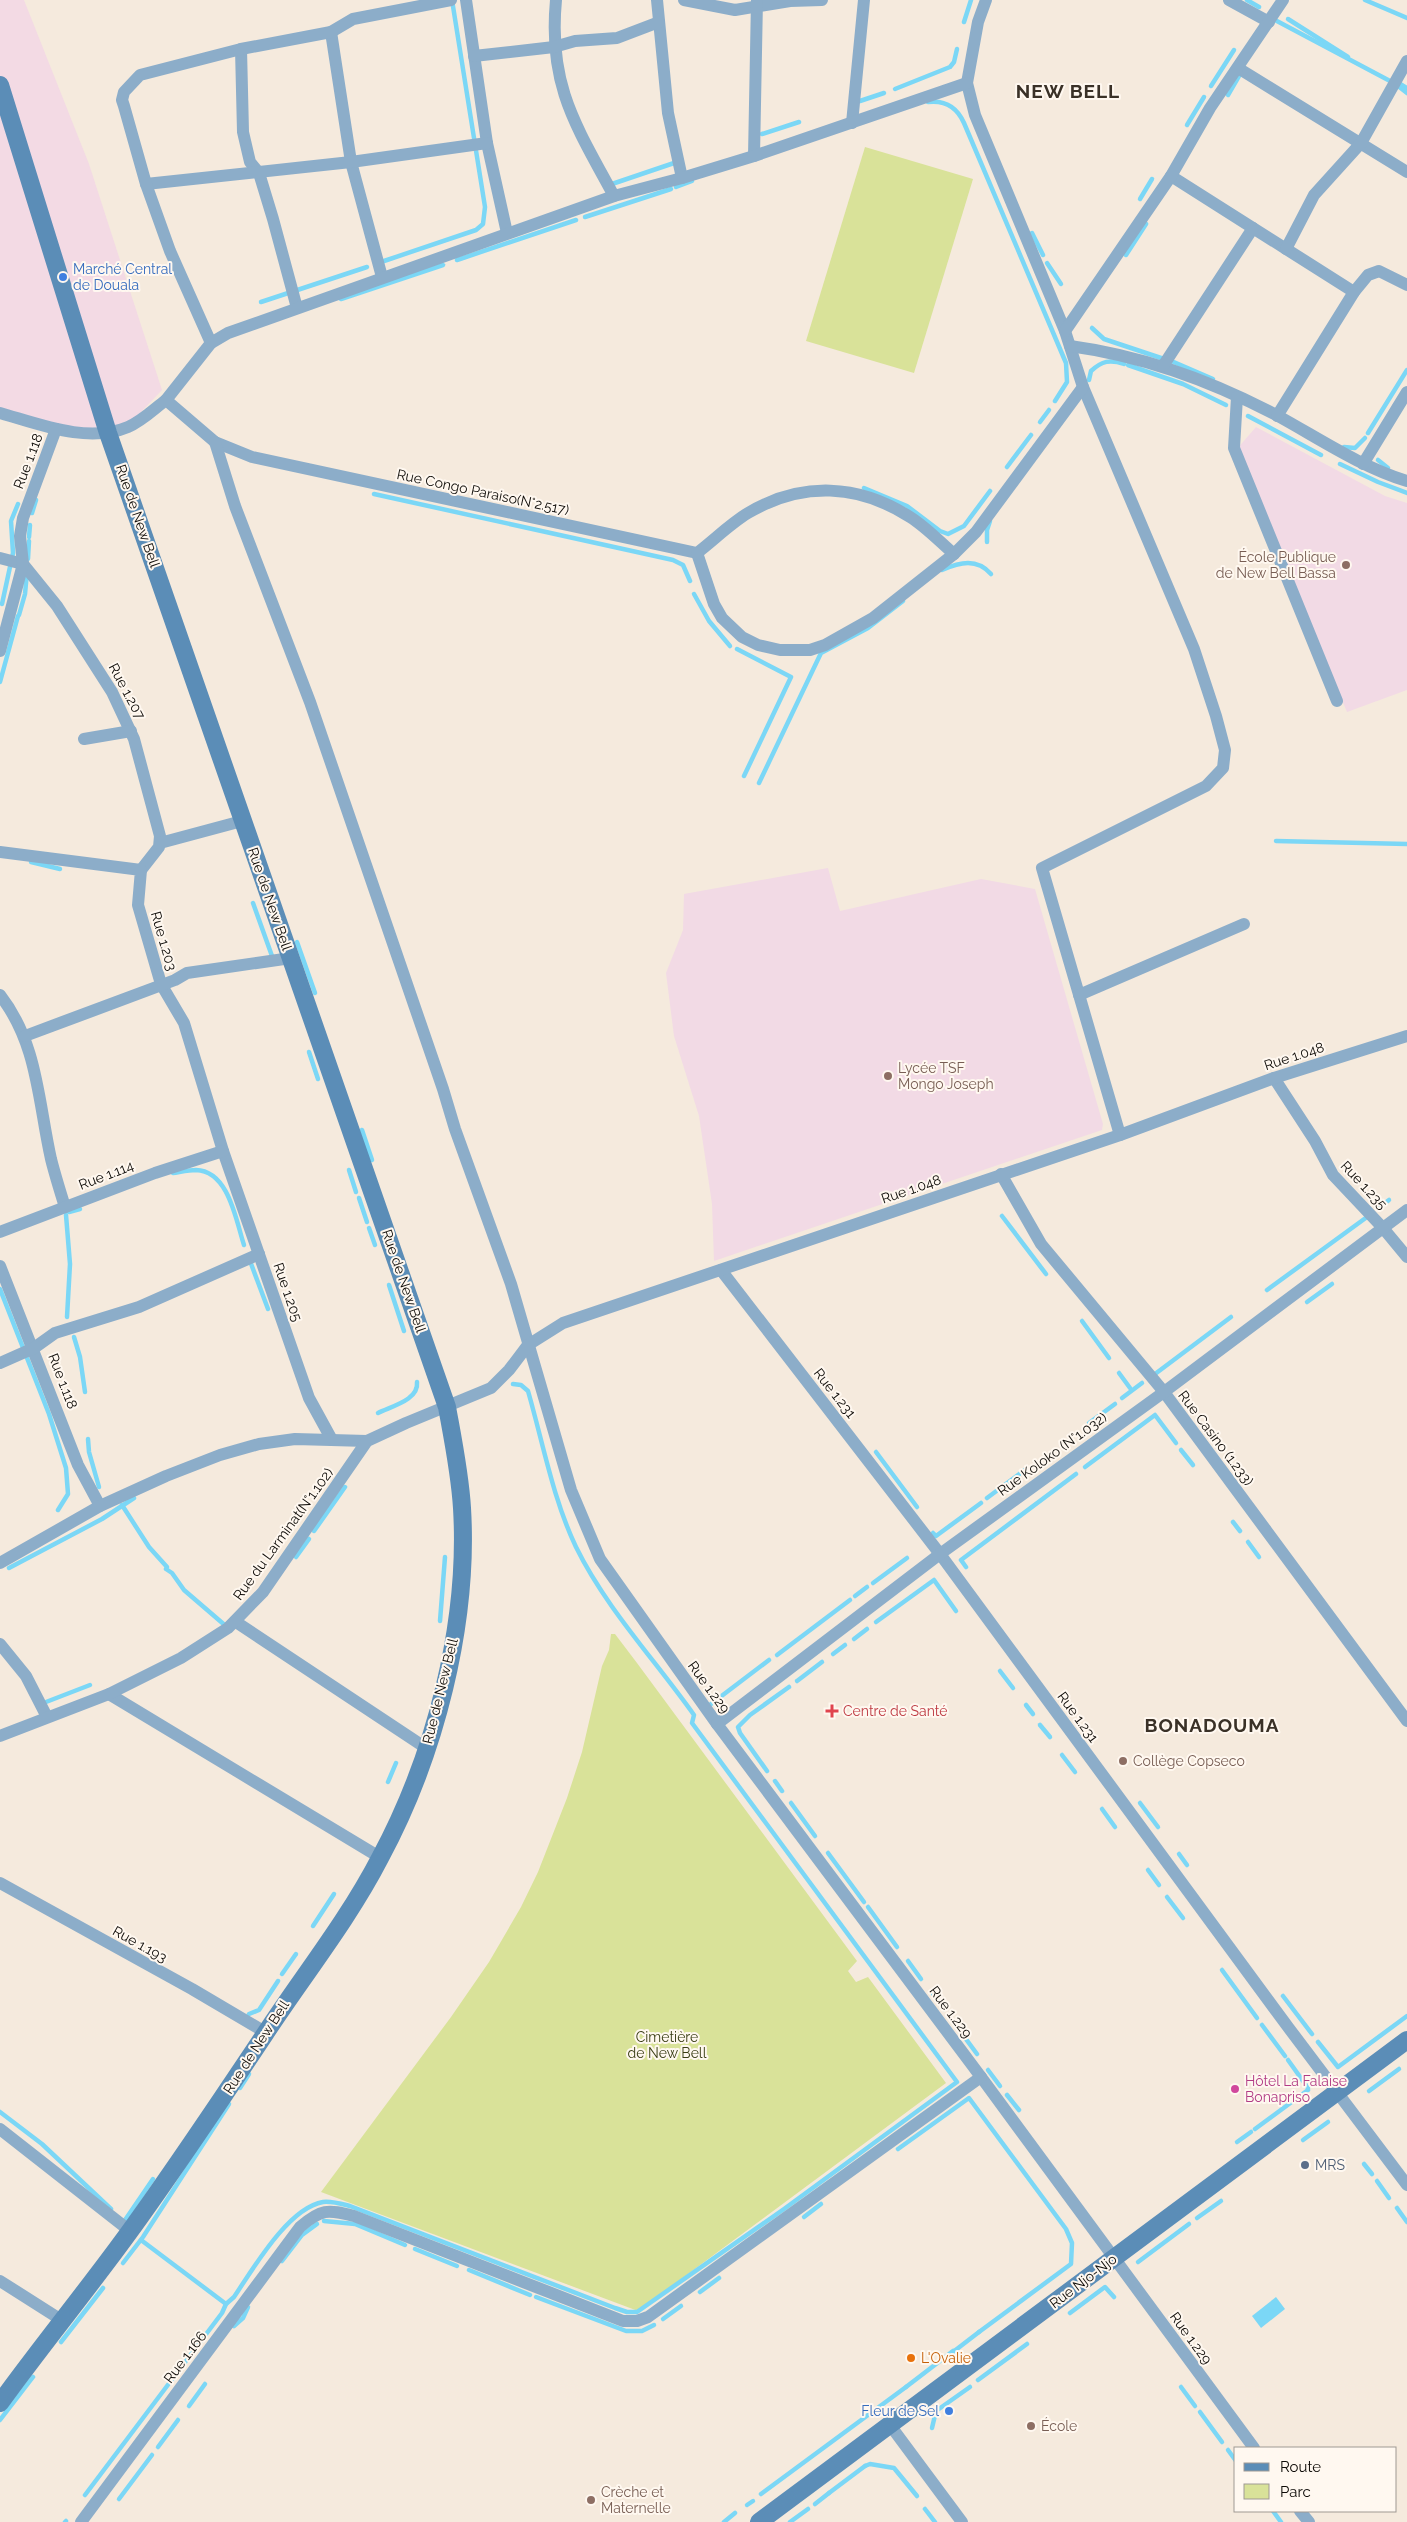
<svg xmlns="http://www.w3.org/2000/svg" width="1407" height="2522" viewBox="0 0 1407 2522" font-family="Raleway,sans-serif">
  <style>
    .commercial { fill: #f3dae4 }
    .education { fill: #f2dae5 }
    .green { fill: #d9e299 }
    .water { fill: #7bd7f6 }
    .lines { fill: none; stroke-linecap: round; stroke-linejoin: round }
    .stream { stroke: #7bd7f6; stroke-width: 4.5 }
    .street { stroke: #8cadc9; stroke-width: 12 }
    .secondary { stroke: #5b8db7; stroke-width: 18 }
    .shop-dot { fill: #3f7fe0; stroke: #fff8f0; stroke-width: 2 }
    .education-dot { fill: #8d6e63; stroke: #fff8f0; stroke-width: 2 }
    .health-dot { fill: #e0444e; stroke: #fff8f0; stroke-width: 2 }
    .hotel-dot { fill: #d1479c; stroke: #fff8f0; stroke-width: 2 }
    .service-dot { fill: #5c6f8a; stroke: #fff8f0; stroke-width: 2 }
    .food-dot { fill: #e8710a; stroke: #fff8f0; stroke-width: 2 }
    .labels { text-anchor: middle; stroke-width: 4; stroke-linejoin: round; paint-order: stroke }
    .shop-label { font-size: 14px; fill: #366cbe; stroke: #fff8f0; text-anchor: start }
    .street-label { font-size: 14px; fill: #0e0b07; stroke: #fff8f0 }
    .education-label { font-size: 14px; fill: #785e54; stroke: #fff8f0; text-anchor: start }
    .health-label { font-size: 14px; fill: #be3a42; stroke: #fff8f0; text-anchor: start }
    .park-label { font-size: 14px; fill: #3a3e15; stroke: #fff8f0 }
    .hotel-label { font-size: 14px; fill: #b23c85; stroke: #fff8f0; text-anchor: start }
    .service-label { font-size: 14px; fill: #4e5e75; stroke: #fff8f0; text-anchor: start }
    .food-label { font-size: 14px; fill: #c56008; stroke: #fff8f0; text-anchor: start }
    .district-label { font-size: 19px; font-weight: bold; letter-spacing: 1px; fill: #3a3127; stroke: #fff8f0 }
  </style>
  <rect width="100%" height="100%" fill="#f5eadd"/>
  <path class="commercial" d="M 0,0 L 24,0 L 89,164 L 162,390 L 120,434 L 0,417 Z"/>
  <g class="education">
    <path d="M 1256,427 L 1385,496 L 1407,503 L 1407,690 L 1347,712 L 1236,450 Z"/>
    <path d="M 828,868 L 840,911 L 981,879 L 1035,889 L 1103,1124 L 1102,1130 L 714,1261 L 712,1204 L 699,1116 L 674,1036 L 666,973 L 683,930 L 684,894 Z"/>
  </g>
  <g class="green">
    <path d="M 865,147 L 973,179 L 914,373 L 806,341 Z"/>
    <path d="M 611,1634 L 615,1634 L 637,1663 L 857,1961 L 848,1971 L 856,1982 L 868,1977 L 946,2083 L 638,2311 L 321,2192 L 451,2017 L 489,1962 L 521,1907 L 538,1872 L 567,1798 L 582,1752 L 602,1666 L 609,1650 Z"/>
  </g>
  <path class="water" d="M 1276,2297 L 1285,2309 L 1261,2328 L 1252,2316 Z"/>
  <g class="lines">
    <g class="stream">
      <path d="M 1247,0 L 1259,7"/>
      <path d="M 1365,0 L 1407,18"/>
      <path d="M 1288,19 L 1348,57"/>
      <path d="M 1275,20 L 1390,81"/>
      <path d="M 964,22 L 971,0"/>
      <path d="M 1397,82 L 1407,88"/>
      <path d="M 1211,86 L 1234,50"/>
      <path d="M 1398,86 L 1407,93"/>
      <path d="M 895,89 L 950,67 L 954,62 L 957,49"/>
      <path d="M 1228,95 L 1239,76"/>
      <path d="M 860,101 L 884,93"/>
      <path d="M 928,102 C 945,100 957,107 964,123 L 1066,363 L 1067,382 L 1055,401"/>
      <path d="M 1187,125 L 1204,97"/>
      <path d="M 762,134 L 799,122"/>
      <path d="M 609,185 L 677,162"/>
      <path d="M 676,187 L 692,181"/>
      <path d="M 1140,199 L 1152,179"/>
      <path d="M 585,217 L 671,189"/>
      <path d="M 1032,233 L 1043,255"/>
      <path d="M 1126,255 L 1146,224"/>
      <path d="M 457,260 L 576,220"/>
      <path d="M 384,261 L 476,230 L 483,224 L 485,207 L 452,0"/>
      <path d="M 1047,263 L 1061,284"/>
      <path d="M 341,299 L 443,265"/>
      <path d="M 261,302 L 367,267"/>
      <path d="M 1092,328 L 1104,339 L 1164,359"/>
      <path d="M 1169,360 L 1213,379"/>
      <path d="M 1128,365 L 1183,384 L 1226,405"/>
      <path d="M 1089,380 L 1091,371 C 1102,361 1110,359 1124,364"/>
      <path d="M 1248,416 L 1321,455"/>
      <path d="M 1040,422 L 1049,410"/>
      <path d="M 1368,433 L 1407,370"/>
      <path d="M 1344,447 L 1355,448 L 1365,438"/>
      <path d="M 1378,460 L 1388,468"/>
      <path d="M 1340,464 L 1378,482 L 1407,493"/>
      <path d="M 1007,467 L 1031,435"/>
      <path d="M 864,488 L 907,506 L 940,531 L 948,534 L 964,526 L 990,491"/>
      <path d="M 374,494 L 673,560 L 683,565 L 690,581"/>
      <path d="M 32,513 L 36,500"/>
      <path d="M 29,537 L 30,525"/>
      <path d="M 987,542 L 987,530 L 990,521"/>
      <path d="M 28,559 L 29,541"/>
      <path d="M 942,570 C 960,562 977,558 991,574"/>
      <path d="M 694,594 L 709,621 L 730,646"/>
      <path d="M 2,604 L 13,553 L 11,521 L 18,504"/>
      <path d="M 19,615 L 25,594 L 27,572"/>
      <path d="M 737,649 L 791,677 L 744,776"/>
      <path d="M 0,682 L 18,616"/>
      <path d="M 759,783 L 821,653 L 868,628 L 903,601"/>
      <path d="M 1276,841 L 1407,844"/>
      <path d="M 31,862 L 60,869"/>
      <path d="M 253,903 L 272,956"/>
      <path d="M 297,942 L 315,993"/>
      <path d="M 309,1052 L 318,1079"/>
      <path d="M 362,1130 L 372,1160"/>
      <path d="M 349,1170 L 356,1192"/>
      <path d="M 173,1173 C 180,1172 189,1170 196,1170 C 229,1171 236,1221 244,1245"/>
      <path d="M 359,1198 L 367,1222"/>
      <path d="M 1380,1207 L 1389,1200"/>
      <path d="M 69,1212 L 80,1209"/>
      <path d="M 66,1215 L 70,1264 L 67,1317"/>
      <path d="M 1002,1216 L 1046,1274"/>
      <path d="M 369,1228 L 375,1245"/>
      <path d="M 250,1261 L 268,1309"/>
      <path d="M 389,1285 L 404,1331"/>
      <path d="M 0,1289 L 49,1414 L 66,1468 L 68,1494 L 58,1510"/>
      <path d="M 1267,1290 L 1367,1217"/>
      <path d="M 1307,1302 L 1332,1284"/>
      <path d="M 1082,1321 L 1109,1358"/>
      <path d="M 74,1337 L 80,1357 L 85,1392"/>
      <path d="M 1119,1373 L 1130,1388"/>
      <path d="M 1155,1374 L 1231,1317"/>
      <path d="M 1122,1398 L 1142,1383"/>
      <path d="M 378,1413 C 392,1406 419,1400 417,1382"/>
      <path d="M 1089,1423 L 1115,1404"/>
      <path d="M 88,1439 L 89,1452 L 99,1487"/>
      <path d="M 1181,1450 L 1193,1465"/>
      <path d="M 876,1452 L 917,1507"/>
      <path d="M 1085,1467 L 1155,1415 L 1176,1443"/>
      <path d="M 987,1498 L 1026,1469"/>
      <path d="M 122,1505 L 149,1547 L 167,1567 L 166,1569 L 172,1573 L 184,1590 L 227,1627"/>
      <path d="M 1233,1522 L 1240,1531"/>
      <path d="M 314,1531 L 345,1487"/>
      <path d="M 933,1533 L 936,1536 L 981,1503"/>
      <path d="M 1248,1542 L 1259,1557"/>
      <path d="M 296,1557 L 309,1539"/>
      <path d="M 966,1567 L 961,1560 L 1076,1474"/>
      <path d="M 9,1568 L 102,1519 L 134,1498"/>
      <path d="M 873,1583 L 907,1558"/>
      <path d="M 855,1596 L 867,1587"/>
      <path d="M 440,1621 L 445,1557"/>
      <path d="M 876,1622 L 934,1580 L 956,1611"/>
      <path d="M 854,1639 L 867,1629"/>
      <path d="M 833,1654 L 845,1645"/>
      <path d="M 777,1655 L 850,1600"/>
      <path d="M 1000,1671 L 1013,1688"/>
      <path d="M 797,1681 L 822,1662"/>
      <path d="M 46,1702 L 90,1685"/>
      <path d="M 711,1704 L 769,1660"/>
      <path d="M 1026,1705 L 1033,1714"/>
      <path d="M 1040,1725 L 1050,1737"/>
      <path d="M 1062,1755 L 1075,1772"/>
      <path d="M 767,1771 L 740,1733 L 738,1727 L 750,1715 L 789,1687"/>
      <path d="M 775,1781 L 782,1791"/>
      <path d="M 388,1782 L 396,1763"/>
      <path d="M 791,1803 L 815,1836"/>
      <path d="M 1140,1803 L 1158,1827"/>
      <path d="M 1102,1809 L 1115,1827"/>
      <path d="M 828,1853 L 864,1902"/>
      <path d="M 1179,1854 L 1187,1865"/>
      <path d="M 1148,1870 L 1159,1885"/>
      <path d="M 1167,1897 L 1183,1918"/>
      <path d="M 868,1907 L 897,1947"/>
      <path d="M 313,1926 L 334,1894"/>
      <path d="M 908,1961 L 921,1979"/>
      <path d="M 1222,1970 L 1257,2018"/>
      <path d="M 282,1974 L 296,1954"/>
      <path d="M 933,1994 L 944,2009"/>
      <path d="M 1283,1996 L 1312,2034"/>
      <path d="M 249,2014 L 259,2010 L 278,1981"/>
      <path d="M 1262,2025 L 1285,2056"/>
      <path d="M 960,2031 L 977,2054"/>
      <path d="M 1318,2042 L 1338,2067 L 1407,2016"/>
      <path d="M 1288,2060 L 1308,2088"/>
      <path d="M 988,2070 L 1000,2086"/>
      <path d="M 240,2088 L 249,2074"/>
      <path d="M 1369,2091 L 1399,2069"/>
      <path d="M 1007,2095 L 1019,2110"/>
      <path d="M 0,2112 L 42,2144 L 111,2209"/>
      <path d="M 1255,2129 L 1308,2090"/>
      <path d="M 1303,2140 L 1328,2122"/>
      <path d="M 1237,2142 L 1251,2132"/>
      <path d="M 898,2149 L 969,2098 L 1066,2229 L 1072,2243 L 1071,2264 L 979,2332"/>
      <path d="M 1364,2164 L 1372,2174"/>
      <path d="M 1377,2181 L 1389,2198"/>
      <path d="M 1397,2208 L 1407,2222"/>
      <path d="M 804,2217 L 821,2204"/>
      <path d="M 1197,2218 L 1221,2201"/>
      <path d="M 324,2221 L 355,2224 L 405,2245"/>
      <path d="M 123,2223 L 153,2179"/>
      <path d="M 141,2240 L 226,2304"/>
      <path d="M 415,2249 L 457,2266"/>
      <path d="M 282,2261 L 302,2235 L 317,2224"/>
      <path d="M 1138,2262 L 1189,2224"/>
      <path d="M 123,2263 L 143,2237 L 229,2104"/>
      <path d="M 469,2270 L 530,2295"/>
      <path d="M 700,2292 L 719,2278"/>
      <path d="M 536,2297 L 626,2331 L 642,2331 L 654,2325"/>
      <path d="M 1070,2313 L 1105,2287 L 1114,2297"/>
      <path d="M 663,2319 L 681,2306"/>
      <path d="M 234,2326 L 243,2318 L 248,2307"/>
      <path d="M 61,2342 L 103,2288"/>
      <path d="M 953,2352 L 979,2332"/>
      <path d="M 978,2380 L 1027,2344"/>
      <path d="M 906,2387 L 953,2351"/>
      <path d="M 1181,2387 L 1195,2406"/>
      <path d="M 189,2406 L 205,2384"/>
      <path d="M 1200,2412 L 1222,2442"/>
      <path d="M 0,2420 L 33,2377"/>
      <path d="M 932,2428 L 936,2411 L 970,2387"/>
      <path d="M 158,2447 L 178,2420"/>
      <path d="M 1228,2450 L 1236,2461"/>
      <path d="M 865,2466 L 870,2464 L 894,2468 L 917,2496"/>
      <path d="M 829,2493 L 865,2466"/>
      <path d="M 761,2494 L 906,2387"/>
      <path d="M 85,2495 L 222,2313 L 226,2304 L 234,2297 C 253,2269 288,2208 323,2202 C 332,2201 342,2204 350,2206 L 615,2308 L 627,2312 L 637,2312 L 784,2209 L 957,2082 L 692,1723 L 694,1715 C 655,1660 606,1608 576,1547 C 553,1499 543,1443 528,1391 L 521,1385 L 513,1384"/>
      <path d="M 119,2499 L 152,2455"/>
      <path d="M 815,2504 L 829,2493"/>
      <path d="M 747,2505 L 753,2501"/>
      <path d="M 925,2509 L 935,2522"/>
      <path d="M 1273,2511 L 1281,2522"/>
      <path d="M 65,2522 L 66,2521"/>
      <path d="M 724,2522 L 735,2513"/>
      <path d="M 790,2522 L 808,2509"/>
    </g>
    <g class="street">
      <path d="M 466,0 L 487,143 L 507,233"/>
      <path d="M 556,0 C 548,85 575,124 614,196"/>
      <path d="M 657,0 L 668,113 L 682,178"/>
      <path d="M 684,0 L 735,10 L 790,1 L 822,0"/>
      <path d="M 986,0 L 978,22 L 967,83 L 975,115 L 1065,331 L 1083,387 L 1194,649 L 1216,716 L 1225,750 L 1223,768 L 1206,786 L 1042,868 L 1120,1135"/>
      <path d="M 1229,0 L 1269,22"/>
      <path d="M 331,32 L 351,162 L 382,277"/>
      <path d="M 241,49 L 243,132 L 250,162 L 259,173 L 273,219 L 297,308"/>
      <path d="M 474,56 L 554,47 L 575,41 L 617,38 L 659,22"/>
      <path d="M 1238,68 L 1407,172"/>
      <path d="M 852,123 L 864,0"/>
      <path d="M 754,156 L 757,0"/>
      <path d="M 1171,176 L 1354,292"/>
      <path d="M 146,184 L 351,162 L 487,143"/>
      <path d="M 1286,249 L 1314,195 L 1361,143 L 1407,61"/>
      <path d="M 1065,331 L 1171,176 L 1210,108 L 1283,0"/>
      <path d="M 211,343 L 170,251 L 146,184 L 124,106 L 122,100 L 124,92 L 140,75 L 241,49 L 331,32 L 353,19 L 451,0"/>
      <path d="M 1070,346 C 1144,356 1212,381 1278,416 C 1320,439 1361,467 1407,481"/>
      <path d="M 1163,366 L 1253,228"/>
      <path d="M 1237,397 L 1234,448 L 1337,701"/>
      <path d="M 166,400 L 211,343 L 228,333 L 614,196 L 682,178 L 754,156 L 967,83"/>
      <path d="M 0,413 C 39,424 88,444 128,427 C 142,421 154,409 166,400 L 215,442 L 252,457 L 697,553 C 714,540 730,524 748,513 C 802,481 859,484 910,517 C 926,527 940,542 954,554"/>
      <path d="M 1277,416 L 1354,292 L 1368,275 L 1379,271 L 1407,285"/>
      <path d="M 215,442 L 235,506 L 310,702 L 443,1089 L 455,1129 L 511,1284 L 571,1490 L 600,1559 L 717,1724 L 981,2077 L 1254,2448"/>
      <path d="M 1363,464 L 1407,392"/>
      <path d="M 697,553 L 714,604 L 722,618 L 742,637 L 758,645 L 780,650 L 810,650 L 825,645 L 873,618 L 954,554 L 976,532 L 1083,387"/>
      <path d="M 0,558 L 23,564 L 57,606 L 112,692 L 134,739 L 160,836 L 159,847 L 141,870"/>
      <path d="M 0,651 L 23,564 L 20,536 L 23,518 L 56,429"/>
      <path d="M 84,739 L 131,731"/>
      <path d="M 160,843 L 242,821"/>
      <path d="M 0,852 L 141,870 L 138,905 L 161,984 L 184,1023 L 223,1151 L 309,1398 L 332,1440"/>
      <path d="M 0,995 C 38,1044 38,1101 51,1159 C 55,1175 60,1191 65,1207"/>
      <path d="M 1079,995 L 1244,924"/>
      <path d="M 25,1036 L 175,980 L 187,973 L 291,958"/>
      <path d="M 1274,1078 L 1315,1141 L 1333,1175 L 1383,1228 L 1407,1257"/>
      <path d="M 1001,1174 L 1041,1244 L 1164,1392 L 1407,1721"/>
      <path d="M 0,1232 L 155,1173 L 223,1151"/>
      <path d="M 0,1266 L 78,1465 L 100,1506"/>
      <path d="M 721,1270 L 940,1554 L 1288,2027 L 1407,2185"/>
      <path d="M 0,1363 L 34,1348 L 55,1333 L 139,1307 L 259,1254"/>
      <path d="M 0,1563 L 100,1506 L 166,1476 L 220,1455 L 259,1444 L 295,1439 L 367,1441"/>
      <path d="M 236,1622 L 426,1748"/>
      <path d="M 0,1644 L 26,1676 L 47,1717"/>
      <path d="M 109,1694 L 381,1858"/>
      <path d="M 717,1724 L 940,1554 L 1164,1392 L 1407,1210"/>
      <path d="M 0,1736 L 109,1694 L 181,1658 L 228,1628 L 263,1592 L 367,1441 L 406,1423 L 491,1388 L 509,1370 L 528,1345 L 563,1323 L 1120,1135 L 1274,1078 L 1407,1036"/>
      <path d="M 0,1883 L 192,1989 L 265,2032"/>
      <path d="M 0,2129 L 130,2231"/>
      <path d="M 0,2281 L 63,2321"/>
      <path d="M 890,2425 L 962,2522"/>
      <path d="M 1300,2511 L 1309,2522"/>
      <path d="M 81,2522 L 300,2227 C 321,2209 327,2209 354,2216 L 623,2321 L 637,2321 L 648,2317 L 981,2077"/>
    </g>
    <g class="secondary">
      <path d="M 0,85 L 108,433 L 447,1407 C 453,1440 460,1474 462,1508 C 469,1624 435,1756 380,1858 C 348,1920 303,1976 265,2034 C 221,2100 177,2166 130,2231 C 88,2289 42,2345 0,2403"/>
      <path d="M 759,2522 L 1407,2040"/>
    </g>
  </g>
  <g class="shop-dot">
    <circle cx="63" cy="277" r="5"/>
    <circle cx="949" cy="2411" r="5"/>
  </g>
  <g class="education-dot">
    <circle cx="1346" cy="565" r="5"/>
    <circle cx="888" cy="1076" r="5"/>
    <circle cx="1123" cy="1761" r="5"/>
    <circle cx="1031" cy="2426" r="5"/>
    <circle cx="591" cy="2500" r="5"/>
  </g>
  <path class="health-dot" d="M829.5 1703.5h5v5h5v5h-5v5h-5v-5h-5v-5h5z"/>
  <circle class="hotel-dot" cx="1235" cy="2089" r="5"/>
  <circle class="service-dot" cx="1305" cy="2165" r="5"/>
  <circle class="food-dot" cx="911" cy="2358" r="5"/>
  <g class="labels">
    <g class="shop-label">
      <text x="73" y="274">Marché Central<tspan x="73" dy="16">de Douala</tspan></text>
      <text x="939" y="2416" text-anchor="end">Fleur de Sel</text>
    </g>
    <g class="street-label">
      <text transform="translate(28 461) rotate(-69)" y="5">Rue 1.118</text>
      <text transform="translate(483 492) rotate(12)" y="5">Rue Congo Paraiso(N°2.517)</text>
      <text transform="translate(138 516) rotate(71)" y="5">Rue de New Bell</text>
      <text transform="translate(127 691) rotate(62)" y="5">Rue 1.207</text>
      <text transform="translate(270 899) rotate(71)" y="5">Rue de New Bell</text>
      <text transform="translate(164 941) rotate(74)" y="5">Rue 1.203</text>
      <text transform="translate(1294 1056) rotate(-18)" y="5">Rue 1.048</text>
      <text transform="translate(106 1175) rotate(-21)" y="5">Rue 1.114</text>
      <text transform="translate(1364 1185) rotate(47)" y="5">Rue 1.235</text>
      <text transform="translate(911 1189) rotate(-19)" y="5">Rue 1.048</text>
      <text transform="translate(404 1281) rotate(71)" y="5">Rue de New Bell</text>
      <text transform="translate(288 1292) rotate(71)" y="5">Rue 1.205</text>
      <text transform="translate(63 1381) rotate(69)" y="5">Rue 1.118</text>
      <text transform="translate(835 1393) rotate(52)" y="5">Rue 1.231</text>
      <text transform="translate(1216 1438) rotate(53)" y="5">Rue Casino (1.233)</text>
      <text transform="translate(1052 1454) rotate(-36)" y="5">Rue Koloko (N°1.032)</text>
      <text transform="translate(283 1534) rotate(-54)" y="5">Rue du Larminat(N°1.102)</text>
      <text transform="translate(709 1687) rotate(54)" y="5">Rue 1.229</text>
      <text transform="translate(440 1691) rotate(-76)" y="5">Rue de New Bell</text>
      <text transform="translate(1078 1717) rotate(54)" y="5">Rue 1.231</text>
      <text transform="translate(140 1944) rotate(29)" y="5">Rue 1.193</text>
      <text transform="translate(951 2012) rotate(53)" y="5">Rue 1.229</text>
      <text transform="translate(256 2047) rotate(-57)" y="5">Rue de New Bell</text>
      <text transform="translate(1083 2281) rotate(-37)" y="5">Rue Njo-Njo</text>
      <text transform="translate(1191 2338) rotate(54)" y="5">Rue 1.229</text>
      <text transform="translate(185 2357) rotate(-53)" y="5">Rue 1.166</text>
    </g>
    <g class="education-label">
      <text x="1336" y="562" text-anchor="end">École Publique<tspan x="1336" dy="16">de New Bell Bassa</tspan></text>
      <text x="898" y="1073">Lycée TSF<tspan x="898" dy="16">Mongo Joseph</tspan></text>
      <text x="1133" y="1766">Collège Copseco</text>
      <text x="1041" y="2431">École</text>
      <text x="601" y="2497">Crèche et<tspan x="601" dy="16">Maternelle</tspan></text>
    </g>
    <g class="health-label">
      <text x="843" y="1716">Centre de Santé</text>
    </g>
    <g class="park-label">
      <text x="667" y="2042">Cimetière<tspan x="667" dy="16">de New Bell</tspan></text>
    </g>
    <g class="hotel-label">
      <text x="1245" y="2086">Hôtel La Falaise<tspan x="1245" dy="16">Bonapriso</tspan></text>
    </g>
    <g class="service-label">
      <text x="1315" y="2170">MRS</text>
    </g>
    <g class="food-label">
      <text x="921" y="2363">L'Ovalie</text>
    </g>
    <g class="district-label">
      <text x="1068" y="98">NEW BELL</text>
      <text x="1212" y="1732">BONADOUMA</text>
    </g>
  </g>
  <rect x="1234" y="2447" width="162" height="65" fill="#fff8f0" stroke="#9f9993"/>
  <rect x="1244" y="2463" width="25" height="8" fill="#5b8db7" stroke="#9f9993"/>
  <text x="1280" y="2472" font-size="15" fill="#0e0b07">Route</text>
  <rect x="1244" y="2484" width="25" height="15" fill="#d9e299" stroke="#9f9993"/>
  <text x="1280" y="2497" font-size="15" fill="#0e0b07">Parc</text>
</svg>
